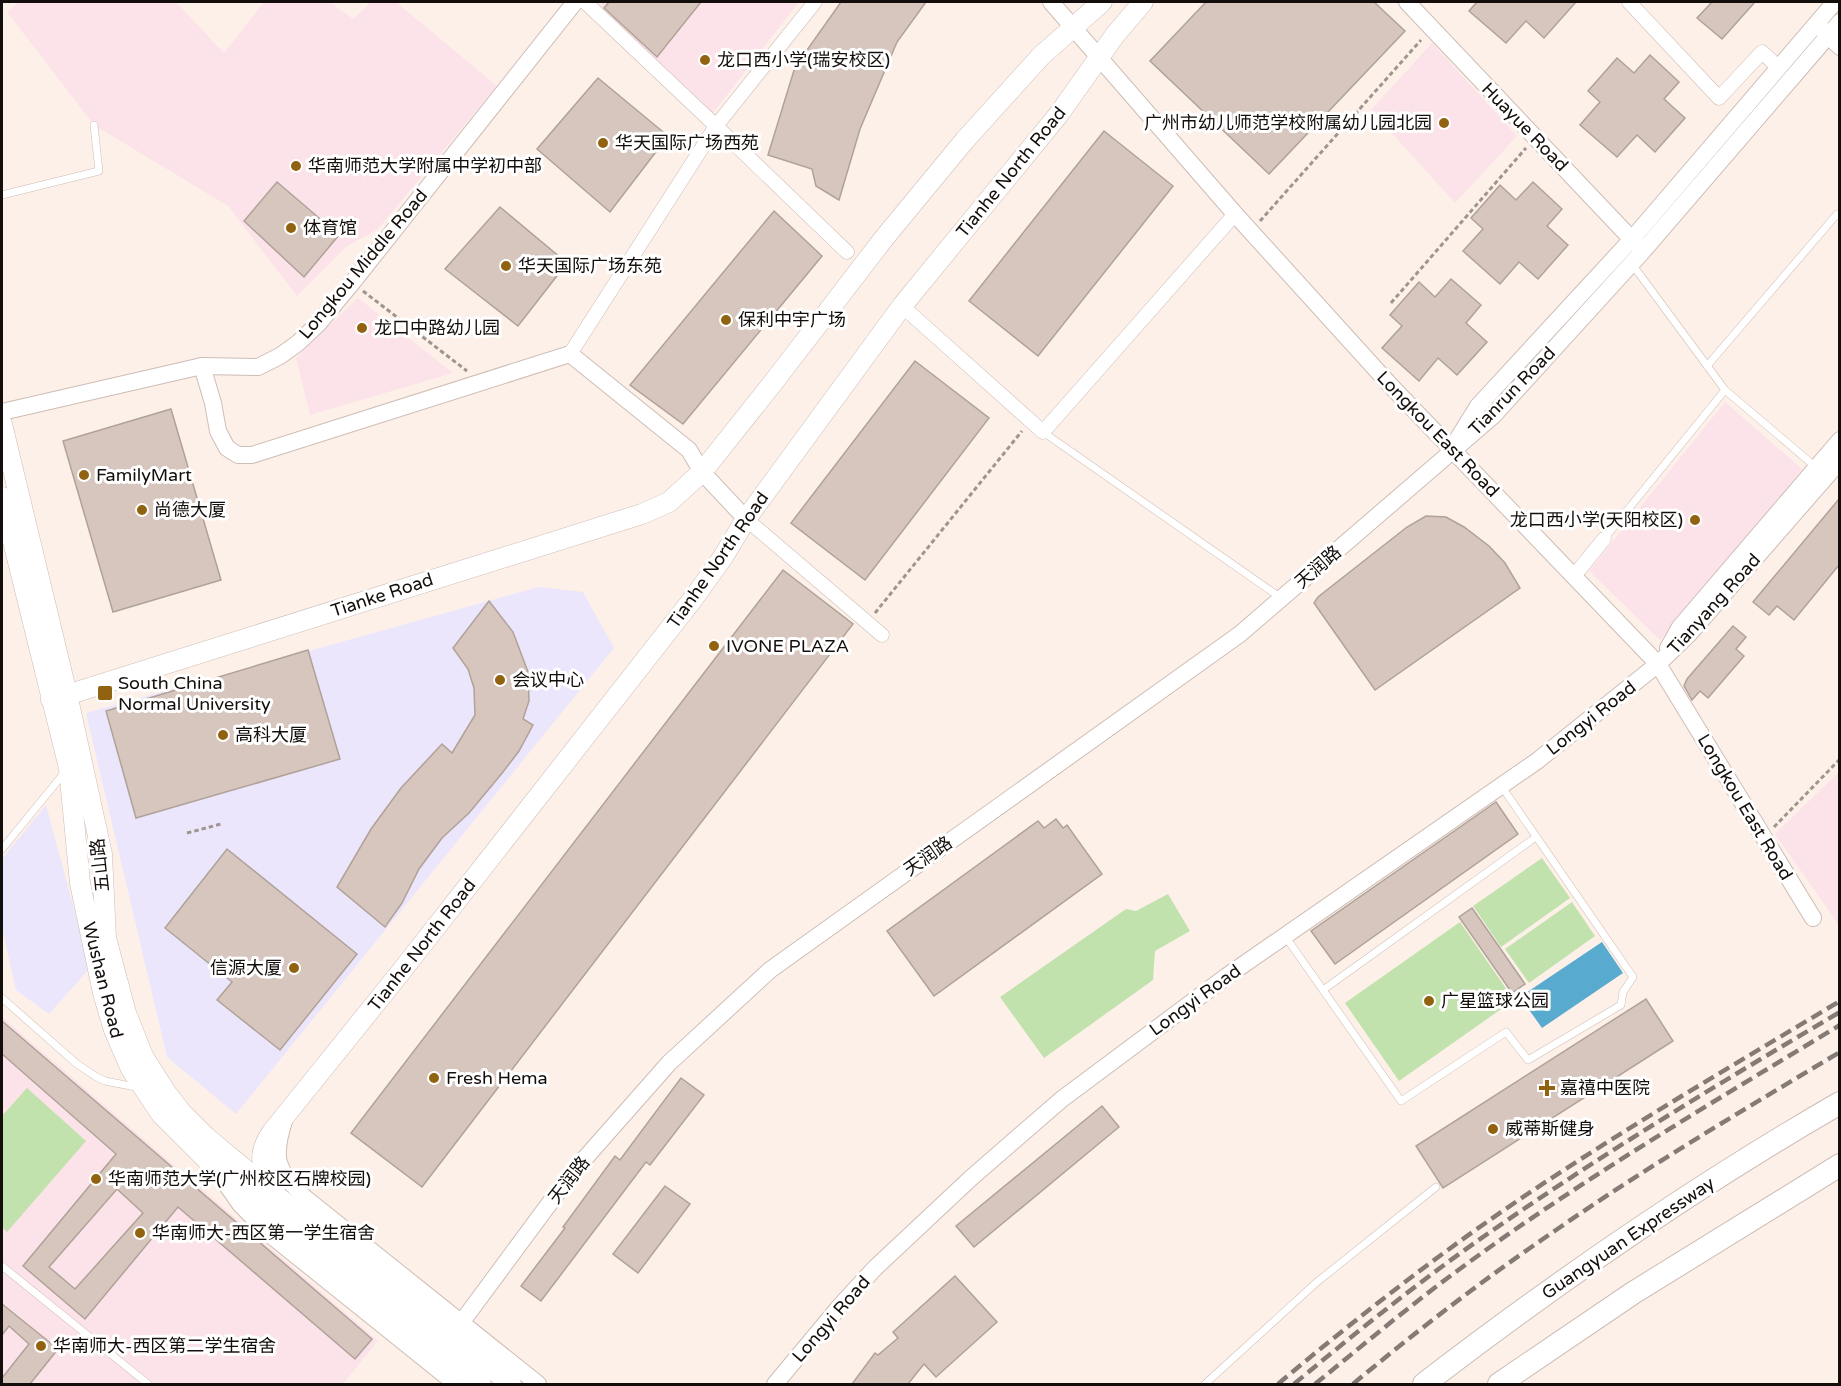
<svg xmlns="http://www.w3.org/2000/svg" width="1841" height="1386" viewBox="0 0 1841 1386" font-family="'Varela Round','Noto Sans SC',sans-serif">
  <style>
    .commercial { fill: #ebe6fc }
    .education { fill: #fce2e9 }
    .green { fill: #c2e2ad }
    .water { fill: #58aacf }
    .building { fill: #d6c6be; stroke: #b0a299; stroke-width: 1.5; fill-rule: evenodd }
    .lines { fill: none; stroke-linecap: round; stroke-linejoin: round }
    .service-casing { stroke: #cdbdb5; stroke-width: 8 }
    .minor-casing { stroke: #cdbdb5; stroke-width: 15 }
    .tertiary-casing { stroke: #cdbdb5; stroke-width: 18 }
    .secondary-casing { stroke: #cdbdb5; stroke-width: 21 }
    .trunk-casing { stroke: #cdbdb5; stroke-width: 24 }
    .path { stroke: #9e958f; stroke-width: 3; stroke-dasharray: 4.5 3; stroke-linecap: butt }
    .service { stroke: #fff; stroke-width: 7 }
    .minor { stroke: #fff; stroke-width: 14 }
    .tertiary { stroke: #fff; stroke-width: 16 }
    .secondary { stroke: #fff; stroke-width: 20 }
    .trunk { stroke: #fff; stroke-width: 22 }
    .rail { stroke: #847b77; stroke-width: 4.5; stroke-dasharray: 12 6; stroke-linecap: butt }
    .poi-dot { fill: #91620f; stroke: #fff; stroke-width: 2 }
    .labels { text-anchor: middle; stroke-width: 6; stroke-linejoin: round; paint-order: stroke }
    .poi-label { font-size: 18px; fill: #130e0b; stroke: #fff; text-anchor: start }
    .street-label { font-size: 18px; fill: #130e0b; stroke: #fff }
  </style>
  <rect width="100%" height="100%" fill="#fdf0e9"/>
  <g class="commercial">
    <path d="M 539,587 L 583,592 L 614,648 L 236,1114 L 167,1057 L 86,713 Z"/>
    <path d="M 46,805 L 90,968 L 49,1014 L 16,990 L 2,928 L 2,859 Z"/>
  </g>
  <g class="education">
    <path d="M 19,2 L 176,2 L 224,53 L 264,2 L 330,2 L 353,19 L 371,2 L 396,2 L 497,86 L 378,229 L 346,247 L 297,296 L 228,206 L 94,125 L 7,12 Z"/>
    <path d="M 603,2 L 799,2 L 713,113 L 599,7 Z"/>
    <path d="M 1432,43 L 1517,136 L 1455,203 L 1371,110 Z"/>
    <path d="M 358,298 L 453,373 L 310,415 L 296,358 Z"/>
    <path d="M 1725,402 L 1802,469 L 1660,640 L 1589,571 Z"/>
    <path d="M 1839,772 L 1839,925 L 1775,834 Z"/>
    <path d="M 2,1017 L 378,1341 L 343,1384 L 2,1384 Z"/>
  </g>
  <g class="green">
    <path d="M 1542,858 L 1570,898 L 1501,947 L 1473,906 Z"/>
    <path d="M 1168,894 L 1190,931 L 1155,951 L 1153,980 L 1044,1058 L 1000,997 L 1126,909 L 1136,911 Z"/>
    <path d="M 1572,902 L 1595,936 L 1529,983 L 1505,949 Z"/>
    <path d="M 1460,922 L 1514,1000 L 1399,1081 L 1345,1003 Z"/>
    <path d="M 27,1088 L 86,1141 L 7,1232 L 2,1227 L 2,1116 Z"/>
  </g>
  <path class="water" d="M 1602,942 L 1623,973 L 1542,1028 L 1520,997 Z"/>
  <g class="building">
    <path d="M 609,2 L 701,2 L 657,57 L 604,8 Z"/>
    <path d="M 841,2 L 926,2 L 897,42 L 860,129 L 839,200 L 816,186 L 812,169 L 768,155 L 795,67 Z"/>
    <path d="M 1206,2 L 1374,2 L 1405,31 L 1269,174 L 1150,61 Z"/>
    <path d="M 1477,2 L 1576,2 L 1544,38 L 1526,21 L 1506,43 L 1469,11 Z"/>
    <path d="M 1712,2 L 1755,2 L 1722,39 L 1697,18 Z"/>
    <path d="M 1650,55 L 1679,82 L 1664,99 L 1685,118 L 1655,152 L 1637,135 L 1617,157 L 1580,125 L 1600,102 L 1588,91 L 1617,58 L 1634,73 Z"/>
    <path d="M 598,78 L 668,136 L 610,212 L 537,149 Z"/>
    <path d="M 1104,131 L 1173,186 L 1038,356 L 969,301 Z"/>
    <path d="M 277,182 L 339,235 L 304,277 L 244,221 Z"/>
    <path d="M 1533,182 L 1562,209 L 1547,226 L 1568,245 L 1538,279 L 1519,262 L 1500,284 L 1463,251 L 1483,229 L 1471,218 L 1500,185 L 1516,200 Z"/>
    <path d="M 500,207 L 567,263 L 518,326 L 445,269 Z"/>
    <path d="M 774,211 L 822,256 L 683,424 L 630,385 Z"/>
    <path d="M 1451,279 L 1481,305 L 1466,323 L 1487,342 L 1457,375 L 1438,358 L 1419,381 L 1382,348 L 1402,326 L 1390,315 L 1419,282 L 1435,297 Z"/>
    <path d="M 915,361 L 989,418 L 865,580 L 791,523 Z"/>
    <path d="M 171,409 L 221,580 L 113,612 L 63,441 Z"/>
    <path d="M 1839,499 L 1839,565 L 1794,620 L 1777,606 L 1769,615 L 1753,602 Z"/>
    <path d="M 1426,516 L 1446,517 L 1464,527 L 1489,546 L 1505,563 L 1520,588 L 1375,690 L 1314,603 L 1318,597 L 1407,527 Z"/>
    <path d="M 783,570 L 853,624 L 422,1187 L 351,1133 Z"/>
    <path d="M 489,601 L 513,632 L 528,672 L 529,701 L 523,719 L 533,725 L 519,751 L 503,772 L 469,813 L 442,838 L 419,869 L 402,903 L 385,927 L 337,887 L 371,829 L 401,788 L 442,744 L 452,753 L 475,715 L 474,688 L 468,669 L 453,648 Z"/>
    <path d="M 1733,626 L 1746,637 L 1736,649 L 1744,656 L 1708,698 L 1700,691 L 1692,700 L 1684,686 L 1687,679 Z"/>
    <path d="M 308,650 L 340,759 L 136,818 L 106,711 Z"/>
    <path d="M 1496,802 L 1518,834 L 1335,964 L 1311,931 Z"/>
    <path d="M 1056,819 L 1063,828 L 1067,825 L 1102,874 L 934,996 L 887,931 L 1038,821 L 1044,828 Z"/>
    <path d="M 227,849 L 357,954 L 280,1050 L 217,1000 L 232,982 L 165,928 Z"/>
    <path d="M 1472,908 L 1525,984 L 1512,993 L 1459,917 Z"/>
    <path d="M 1646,999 L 1673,1041 L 1443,1188 L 1416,1146 Z"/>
    <path d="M 2,1021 L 372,1339 L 355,1359 L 178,1207 L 85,1319 L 23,1266 L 116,1154 L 2,1054 ZM 117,1189 L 143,1213 L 75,1289 L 49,1267 Z"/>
    <path d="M 681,1078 L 704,1095 L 650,1165 L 646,1162 L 541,1301 L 521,1286 L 565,1228 L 563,1227 L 615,1156 L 620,1160 Z"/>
    <path d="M 1102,1106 L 1119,1127 L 974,1247 L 956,1226 Z"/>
    <path d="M 665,1186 L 690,1204 L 638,1273 L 613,1254 Z"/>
    <path d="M 955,1276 L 997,1322 L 936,1377 L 924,1364 L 908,1384 L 852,1384 L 875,1353 L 878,1355 L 898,1338 L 893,1332 Z"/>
    <path d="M 2,1304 L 58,1349 L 30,1384 L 2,1384 L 2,1378 L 29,1344 L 9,1326 L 2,1335 Z"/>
  </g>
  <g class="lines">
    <g class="service-casing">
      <g id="service">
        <path d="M 2,195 L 99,171 L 94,125"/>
        <path d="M 1632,264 L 1725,390 L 1817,468"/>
        <path d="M 1707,366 L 1837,214 L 1840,217"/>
        <path d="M 1043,432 L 1281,598"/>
        <path d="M 1604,539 L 1725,390"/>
        <path d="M 2,849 L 65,772"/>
        <path d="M 1285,936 L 1401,1101 L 1506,1032 L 1528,1060 L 1621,1005 L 1623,992 L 1633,977 L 1502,787"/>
        <path d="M 1323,990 L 1536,837"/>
        <path d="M 2,998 L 77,1064 L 95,1076 L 105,1081 L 136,1087"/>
        <path d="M 2,1266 L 148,1384"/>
        <path d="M 1205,1384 L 1317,1282 L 1436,1187"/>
      </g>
    </g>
    <g class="minor-casing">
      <g id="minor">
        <path d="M 815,2 L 716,126 L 847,252"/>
        <path d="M 1629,2 L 1719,98 L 1762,52 L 1779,68"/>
        <path d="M 902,306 L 1043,432 L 1235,214"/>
        <path d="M 570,354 L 716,126 L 585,2"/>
        <path d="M 746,519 L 882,635"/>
        <path d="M 1574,576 L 1604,539"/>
      </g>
    </g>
    <g class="tertiary-casing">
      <g id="tertiary">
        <path d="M 1051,2 L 1235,214 L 1391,386 L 1658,664 L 1813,918"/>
        <path d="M 1407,2 L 1639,247"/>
        <path d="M 1821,28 L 1840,47"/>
        <path d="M 202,366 L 213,403 L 218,431 L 227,448 L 238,455 L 252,455 L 570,354 L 689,450 L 702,472 L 746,519"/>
        <path d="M 2,412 L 202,366 L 258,367 L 280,356 L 298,343 L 319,323 L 352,283 L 575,2"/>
        <path d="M 1457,440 L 1478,406 L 1632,239 L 1835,2"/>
        <path d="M 1668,648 L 1680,627 L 1840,440"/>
        <path d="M 284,1121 C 272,1159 276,1168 304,1197 L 538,1384"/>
        <path d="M 224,1181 L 240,1204 L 268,1233 L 456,1384"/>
        <path d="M 461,1323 L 572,1173 L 669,1063 L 770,970 L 1240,634 L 1493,416 L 1643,251 L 1840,22"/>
        <path d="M 775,1384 L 840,1306 L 875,1268 L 971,1178 L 1062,1099 L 1227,976 L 1537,761 L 1658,664 L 1689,634 L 1840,461"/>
      </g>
    </g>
    <g class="secondary-casing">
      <g id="secondary">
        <path d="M 2,424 L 67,694 L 102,854 L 106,938 L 126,1013 L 143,1056 L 167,1094 L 182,1113 L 206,1137 L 321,1233 L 511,1384"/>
        <path d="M 2,497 L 69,768 L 80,883 L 103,993 L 114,1030 L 131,1069 L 161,1114 L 219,1172 L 481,1384"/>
        <path d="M 51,700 L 642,514 L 669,502 L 702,472 L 772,384 L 885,237 L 965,140 L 1041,56 L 1102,2"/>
        <path d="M 274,1194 C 263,1167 255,1157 272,1132 L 400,973 L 693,599 L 723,557 L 746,519 L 902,306 L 1059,114 L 1115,35 L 1143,2"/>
      </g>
    </g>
    <g class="trunk-casing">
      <g id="trunk">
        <path d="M 1424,1384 C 1557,1282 1694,1187 1840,1103"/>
        <path d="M 1499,1384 L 1633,1293 L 1840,1165"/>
      </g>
    </g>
    <g class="path">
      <path d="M 1260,221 L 1421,40"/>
      <path d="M 363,291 L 467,371"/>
      <path d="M 1391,303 L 1526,148"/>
      <path d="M 875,613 L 1022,431"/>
      <path d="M 1774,827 L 1840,759"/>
      <path d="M 187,833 L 221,824"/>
    </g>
    <use href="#service" class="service"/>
    <use href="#minor" class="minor"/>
    <use href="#tertiary" class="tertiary"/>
    <use href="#secondary" class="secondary"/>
    <use href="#trunk" class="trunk"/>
    <g class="rail">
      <path d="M 1278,1384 C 1360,1315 1445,1249 1535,1189 C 1634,1123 1737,1063 1840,1001"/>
      <path d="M 1294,1384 C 1359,1330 1426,1276 1496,1228 C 1607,1151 1723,1081 1840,1012"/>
      <path d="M 1315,1384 C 1362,1346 1408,1307 1457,1271 C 1579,1181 1710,1104 1840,1025"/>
      <path d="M 1353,1384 C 1419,1329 1488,1276 1559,1228 C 1650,1165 1745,1109 1840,1052"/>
    </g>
  </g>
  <g class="poi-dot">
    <circle cx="705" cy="60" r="6"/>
    <circle cx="1444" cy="123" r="6"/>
    <circle cx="603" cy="143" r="6"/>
    <circle cx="296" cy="166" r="6"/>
    <circle cx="291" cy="228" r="6"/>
    <circle cx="506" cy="266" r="6"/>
    <circle cx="726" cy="320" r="6"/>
    <circle cx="362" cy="328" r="6"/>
    <circle cx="84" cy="475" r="6"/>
    <circle cx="142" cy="510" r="6"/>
    <circle cx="1695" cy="520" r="6"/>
    <circle cx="714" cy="646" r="6"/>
    <circle cx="500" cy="680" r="6"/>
    <rect x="97" y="685" width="16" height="16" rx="3"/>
    <circle cx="223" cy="735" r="6"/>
    <circle cx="294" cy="968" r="6"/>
    <circle cx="1429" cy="1001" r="6"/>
    <circle cx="434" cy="1078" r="6"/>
    <path d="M1544 1079h6v6h6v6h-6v6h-6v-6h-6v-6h6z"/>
    <circle cx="1493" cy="1129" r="6"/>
    <circle cx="96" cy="1179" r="6"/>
    <circle cx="140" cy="1233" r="6"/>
    <circle cx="41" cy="1346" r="6"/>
  </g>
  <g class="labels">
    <g class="poi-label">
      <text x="717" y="66">龙口西小学(瑞安校区)</text>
      <text x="1432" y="129" text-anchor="end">广州市幼儿师范学校附属幼儿园北园</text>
      <text x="615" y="149">华天国际广场西苑</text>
      <text x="308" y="172">华南师范大学附属中学初中部</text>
      <text x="303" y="234">体育馆</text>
      <text x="518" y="272">华天国际广场东苑</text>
      <text x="738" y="326">保利中宇广场</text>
      <text x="374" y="334">龙口中路幼儿园</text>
      <text x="96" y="481">FamilyMart</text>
      <text x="154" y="516">尚德大厦</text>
      <text x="1683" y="526" text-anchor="end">龙口西小学(天阳校区)</text>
      <text x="726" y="652">IVONE PLAZA</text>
      <text x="512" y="686">会议中心</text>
      <text x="118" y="689">South China<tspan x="118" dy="21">Normal University</tspan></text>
      <text x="235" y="741">高科大厦</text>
      <text x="282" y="974" text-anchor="end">信源大厦</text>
      <text x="1441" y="1007">广星篮球公园</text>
      <text x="446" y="1084">Fresh Hema</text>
      <text x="1560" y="1094">嘉禧中医院</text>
      <text x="1505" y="1135">威蒂斯健身</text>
      <text x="108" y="1185">华南师范大学(广州校区石牌校园)</text>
      <text x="152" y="1239">华南师大-西区第一学生宿舍</text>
      <text x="53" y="1352">华南师大-西区第二学生宿舍</text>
    </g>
    <g class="street-label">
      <text transform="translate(1525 127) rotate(46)" y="6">Huayue Road</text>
      <text transform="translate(1011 172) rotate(-51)" y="6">Tianhe North Road</text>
      <text transform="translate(363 264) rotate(-50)" y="6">Longkou Middle Road</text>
      <text transform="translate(1512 391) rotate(-46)" y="6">Tianrun Road</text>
      <text transform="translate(1438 434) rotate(46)" y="6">Longkou East Road</text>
      <text transform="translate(718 560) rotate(-55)" y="6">Tianhe North Road</text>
      <text transform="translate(1318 567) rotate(-41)" y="6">天润路</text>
      <text transform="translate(382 595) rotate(-18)" y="6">Tianke Road</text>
      <text transform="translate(1714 604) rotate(-48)" y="6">Tianyang Road</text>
      <text transform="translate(1591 718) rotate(-38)" y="6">Longyi Road</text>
      <text transform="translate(1745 807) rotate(59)" y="6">Longkou East Road</text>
      <text transform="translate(928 856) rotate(-35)" y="6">天润路</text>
      <text transform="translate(100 865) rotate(-96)" y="6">五山路</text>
      <text transform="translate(422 945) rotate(-52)" y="6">Tianhe North Road</text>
      <text transform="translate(103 980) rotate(76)" y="6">Wushan Road</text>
      <text transform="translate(1195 1000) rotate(-36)" y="6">Longyi Road</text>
      <text transform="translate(569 1180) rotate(-52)" y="6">天润路</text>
      <text transform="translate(1628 1238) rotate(-34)" y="6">Guangyuan Expressway</text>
      <text transform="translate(831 1319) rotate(-49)" y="6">Longyi Road</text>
    </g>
  </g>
  <rect width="1841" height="1386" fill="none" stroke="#130e0b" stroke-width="6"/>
</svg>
